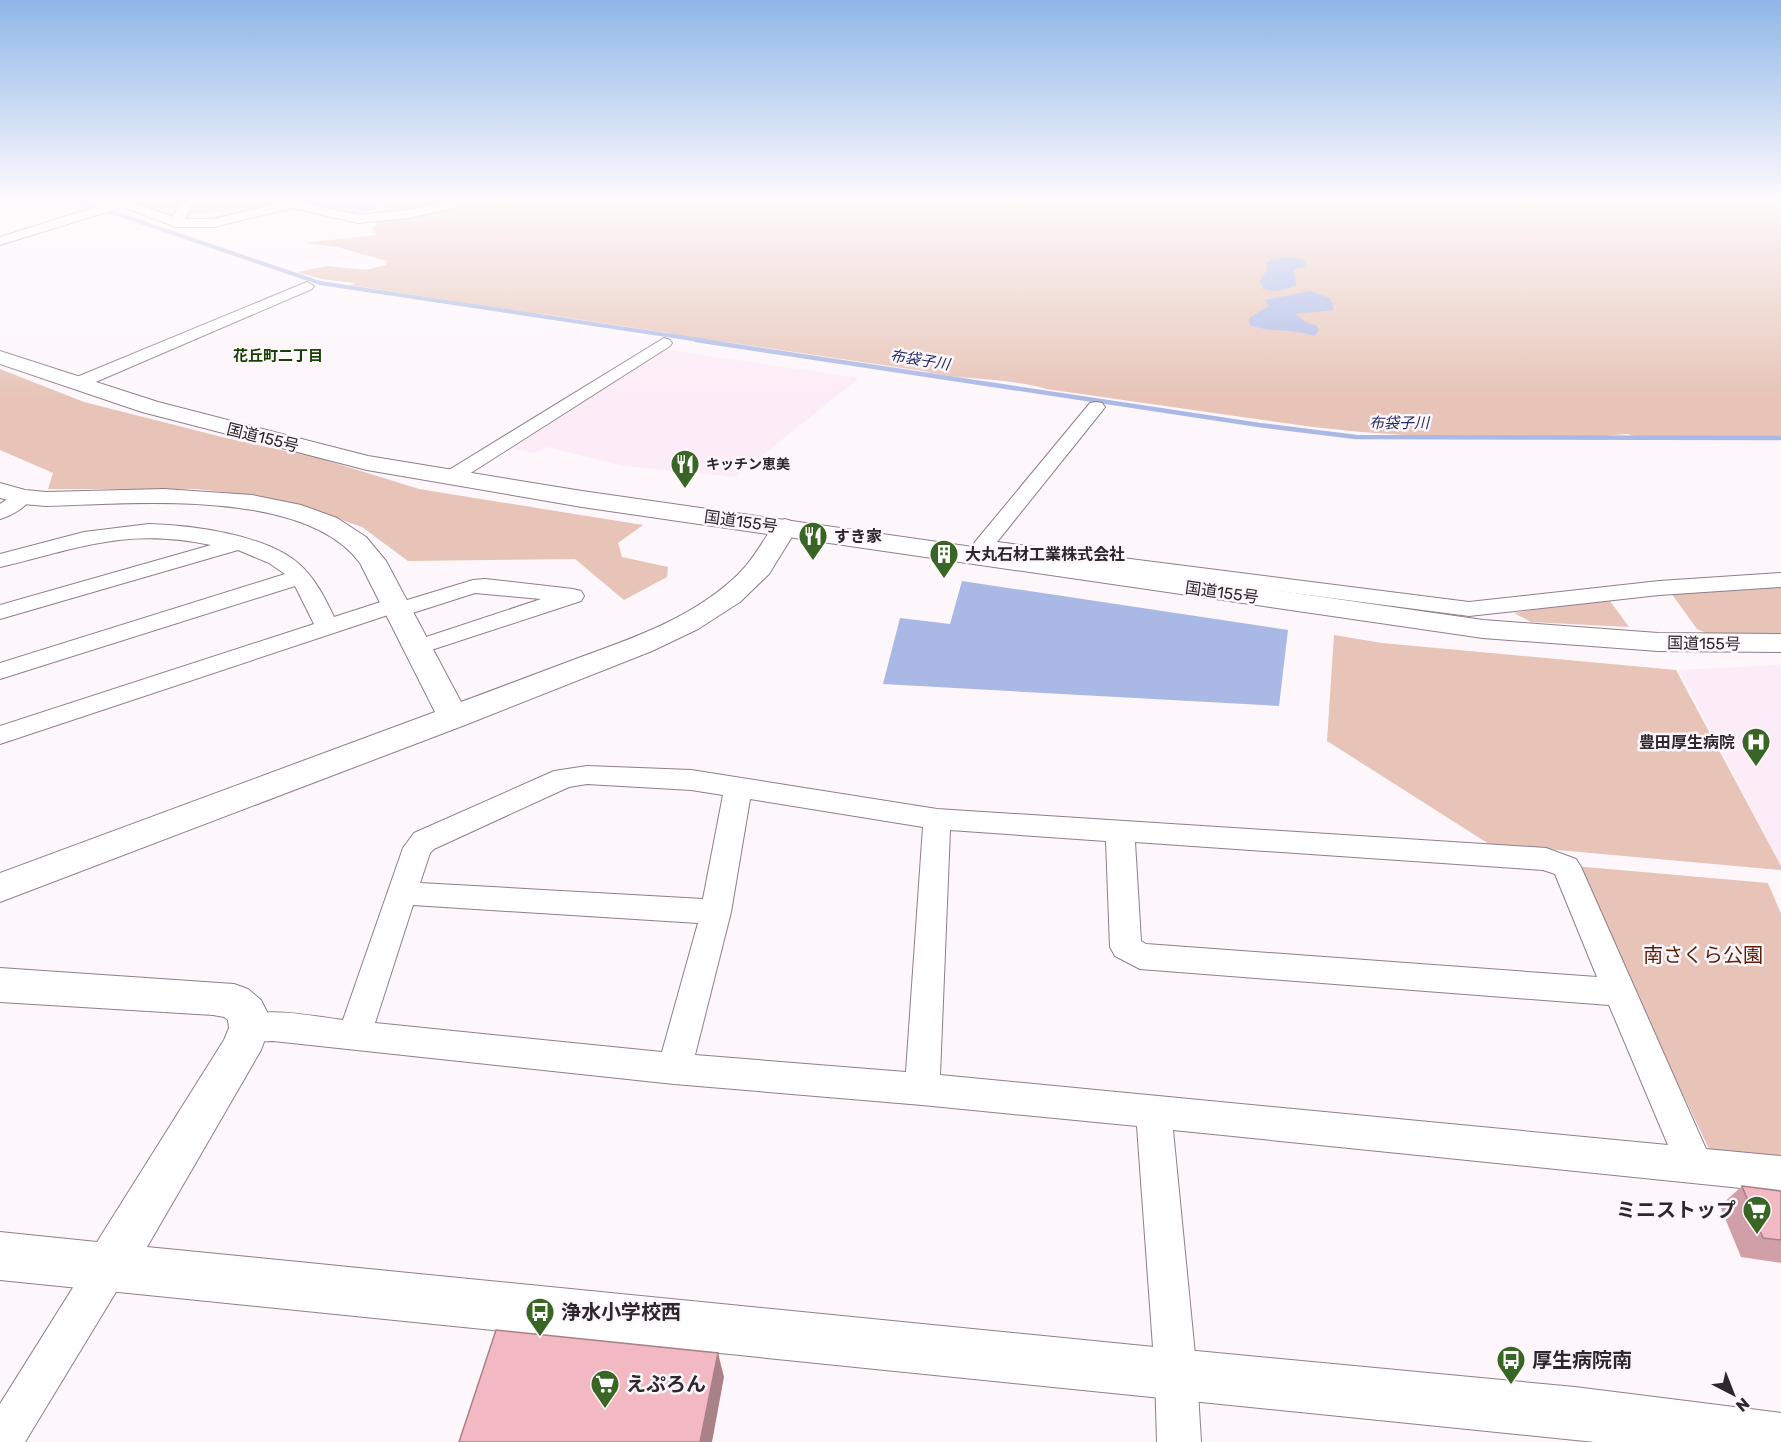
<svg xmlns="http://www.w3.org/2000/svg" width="1781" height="1442" viewBox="0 0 1781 1442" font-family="Rubik,'Noto Sans JP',sans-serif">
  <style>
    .built { fill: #fcecf7 }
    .green { fill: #e7c4b7 }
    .water { fill: #aab8e5 }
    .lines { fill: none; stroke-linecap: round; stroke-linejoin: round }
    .stream-far1 { stroke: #aab8e5; stroke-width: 4 }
    .stream { stroke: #aab8e5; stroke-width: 4.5 }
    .minor-casing { stroke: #907e8b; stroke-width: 2 }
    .tertiary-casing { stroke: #907e8b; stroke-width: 2 }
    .trunk-casing { stroke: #907e8b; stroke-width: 2 }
    .minor { fill: #fff; fill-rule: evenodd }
    .tertiary { fill: #fff; fill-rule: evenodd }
    .trunk { fill: #fff; fill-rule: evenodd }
    .wall { fill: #d09fa7 }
    .shaded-wall { fill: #a98288 }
    .building { fill: #f2b9c2; stroke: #a98288; stroke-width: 1.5 }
    .labels { text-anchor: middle; stroke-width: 5; stroke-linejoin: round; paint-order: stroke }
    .far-poi-label { font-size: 14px; font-weight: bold; fill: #2e272c; stroke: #fdf6fb; text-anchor: start }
    .far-neighbourhood-label { font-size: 15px; font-weight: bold; fill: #173f00; stroke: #fdf6fb }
    .far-water-label { font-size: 15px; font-style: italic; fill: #212c62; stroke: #fdf6fb }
    .street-label { font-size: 16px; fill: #2e272c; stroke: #fdf6fb }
    .poi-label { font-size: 16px; font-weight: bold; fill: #2e272c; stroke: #fdf6fb; text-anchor: start }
    .near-park-label { font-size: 20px; fill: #5b1e04; stroke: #fdf6fb }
    .near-poi-label { font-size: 20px; font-weight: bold; fill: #2e272c; stroke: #fdf6fb; text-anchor: start }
  </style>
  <rect width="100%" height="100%" fill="#fdf6fb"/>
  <g class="built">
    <path d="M 670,350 L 859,378 L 735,477 L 624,466 L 547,447 L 533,453 L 508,447 L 659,352 Z"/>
    <path d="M 1781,665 L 1781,866 L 1679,670 Z"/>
  </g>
  <g class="green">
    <path d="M 136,198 L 294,198 L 249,214 L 198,222 C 206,215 215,220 224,212 C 192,212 158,226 132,201 Z"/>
    <path d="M 405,198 L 450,198 L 450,202 L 406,213 L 367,215 Z"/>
    <path d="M 458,198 L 1781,198 L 1781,437 L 1638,437 L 1627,434 L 1604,436 L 1602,438 L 1419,436 L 1361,432 L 1313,427 L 1046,389 C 1006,377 963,381 923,371 L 726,342 L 686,339 L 668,333 L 542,314 L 495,311 L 471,304 L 350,285 L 355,283 L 322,279 L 297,272 L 327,266 L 366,270 L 386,265 L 387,261 L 337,247 L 305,243 L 376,235 L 372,228 L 377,224 L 376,219 L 458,201 Z"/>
    <path d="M 0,369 L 84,402 L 222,437 L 322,459 L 419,489 L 643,525 L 618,543 L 622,557 L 668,567 L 667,577 L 624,600 L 575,559 L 408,561 L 362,527 L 304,507 L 248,495 L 197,489 L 48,489 L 53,473 L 0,450 Z"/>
    <path d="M 1781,586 L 1781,634 L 1713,636 L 1697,629 L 1671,593 Z"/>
    <path d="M 1610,601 L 1629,627 L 1531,622 L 1514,613 L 1577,602 Z"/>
    <path d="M 1334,635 L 1382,643 L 1676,670 L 1781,866 L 1781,870 L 1489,844 L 1327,741 Z"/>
    <path d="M 1574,866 L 1768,883 L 1781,914 L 1781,1157 L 1710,1151 Z"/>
  </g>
  <g class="water">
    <path d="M 300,198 L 369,201 L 375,207 L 383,208 L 352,214 L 291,201 Z"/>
    <path d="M 1293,257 L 1304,260 L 1306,265 L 1294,271 L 1296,285 C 1285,290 1275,293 1263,289 L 1260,280 L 1268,269 L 1266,263 L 1273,259 Z"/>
    <path d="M 1310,291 L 1330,298 L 1334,310 L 1295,314 L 1305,322 L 1317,326 L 1319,330 L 1314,336 C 1294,328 1270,333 1250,325 L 1249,318 L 1269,306 L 1265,300 Z"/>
    <path d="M 962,581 L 1288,630 L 1279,706 L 883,684 L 900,618 L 950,624 Z"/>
  </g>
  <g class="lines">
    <path class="stream-far1" d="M 70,198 L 320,283 L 706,341"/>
    <path class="stream" d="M 696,340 L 1259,425 L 1356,437 L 1781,438"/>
    <g class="minor-casing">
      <g id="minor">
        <path d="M 106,198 L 122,198 L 173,217 L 183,198 L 195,198 L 185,219 L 214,219 L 292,200 L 358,215 L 408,210 L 446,202 L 449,198 L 461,198 L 455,208 L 408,218 L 358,223 L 292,208 L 214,227 L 176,227 L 123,207 L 0,245 L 0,237 L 111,202 Z"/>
        <path d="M 307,282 L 314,286 L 312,289 L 84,387 L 72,387 L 69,383 L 72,379 Z"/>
        <path d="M 664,338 L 670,340 L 672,343 L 670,346 L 458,481 L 444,481 L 441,477 L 444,473 Z"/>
        <path d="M 1096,402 L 1102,403 L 1105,407 L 1102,411 L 997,542 L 1469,602 L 1659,581 L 1781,573 L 1781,587 L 1659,595 L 1469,616 L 989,553 L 985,561 L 977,562 L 969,561 L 966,556 L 975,542 L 1090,403 Z"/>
        <path d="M 23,491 L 30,493 L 33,497 C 26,507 11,516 0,519 L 0,504 L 16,493 Z"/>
        <path d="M 149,524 C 191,525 267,535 299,564 C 315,578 325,598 334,617 L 387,600 L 395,598 L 404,601 L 473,580 L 485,579 L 573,589 L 581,591 L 584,596 L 581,601 L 416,655 L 408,653 L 404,648 L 408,643 L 541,599 L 475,593 L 397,618 L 388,615 L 0,744 L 0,726 L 314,624 L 295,586 L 0,679 L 0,663 L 285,574 L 269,563 L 238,550 L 0,619 L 0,605 L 211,545 C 126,527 80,548 0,567 L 0,554 L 84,532 Z"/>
        <path d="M 587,766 L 691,770 L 937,809 L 1546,848 L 1576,859 L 1581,867 L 1706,1149 L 1781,1156 L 1781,1192 L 1173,1130 L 1197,1375 L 1201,1442 L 1157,1442 L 1155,1375 L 1137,1126 L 922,1105 L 674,1084 L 273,1041 L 249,1042 L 237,1038 L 232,1028 L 237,1018 C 270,1006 310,1016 343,1020 L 403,848 L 414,833 L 554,771 ZM 587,784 L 691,790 L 723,795 L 703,899 L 420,883 L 430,853 L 434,849 L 569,787 ZM 750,799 L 923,827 L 906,1072 L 695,1055 L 731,912 ZM 950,830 L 1106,841 L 1110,947 L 1115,956 L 1140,969 L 1609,1005 L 1668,1145 L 940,1075 ZM 1135,842 L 1543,870 L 1555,874 L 1597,977 L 1146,944 L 1141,941 ZM 413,905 L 698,923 L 662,1052 L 375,1023 Z"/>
        <path d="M 108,1249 L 122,1254 L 127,1268 L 122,1282 L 25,1442 L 0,1442 L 0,1404 L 94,1254 Z"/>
      </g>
    </g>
    <g class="tertiary-casing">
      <g id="tertiary">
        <path d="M 0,483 L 25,490 L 46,492 L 164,489 L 252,495 L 301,505 L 337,518 L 366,537 L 386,561 L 461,702 C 501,687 541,672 581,657 C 634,638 690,618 732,580 C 751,564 762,542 776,522 L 785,519 L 794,522 L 798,527 L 769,574 L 740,602 L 698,629 L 652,651 L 465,725 L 0,902 L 0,873 L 435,712 L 360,563 C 304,487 131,504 46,506 L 23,504 L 0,498 Z"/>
        <path d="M 0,968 L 234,984 L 248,989 L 261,1000 L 267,1012 L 269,1028 L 261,1050 L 147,1247 L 1134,1345 L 1575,1387 L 1781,1413 L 1781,1442 L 1595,1442 L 0,1280 L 0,1232 L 97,1242 L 224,1040 L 229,1028 L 228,1020 L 224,1017 L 213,1015 L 0,1002 Z"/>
      </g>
    </g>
    <g class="trunk-casing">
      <path id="trunk" d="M 0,351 L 158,402 L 368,456 L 582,491 L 1483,620 L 1658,633 L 1781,634 L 1781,652 L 1658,651 L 1483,638 L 582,507 L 367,470 L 142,412 L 0,364 Z"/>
    </g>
    <use href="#minor" class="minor"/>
    <use href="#tertiary" class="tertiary"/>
    <use href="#trunk" class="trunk"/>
  </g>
  <path class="wall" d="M 1742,1186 L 1781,1191 L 1781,1263 L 1741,1257 L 1720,1206 Z"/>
  <path class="shaded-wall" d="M 718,1353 L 724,1377 L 712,1442 L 700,1442 Z"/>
  <g class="building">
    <path d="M 1742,1186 L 1781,1191 L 1781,1240 L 1763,1238 Z"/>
    <path d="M 496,1330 L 718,1353 L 700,1442 L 459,1442 Z"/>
  </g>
  <linearGradient id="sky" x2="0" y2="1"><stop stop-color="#8fb6e7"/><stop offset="0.5" stop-color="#fefbfd"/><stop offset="1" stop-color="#fefbfd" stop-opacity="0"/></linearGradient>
  <rect width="1781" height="399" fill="url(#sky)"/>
  <defs>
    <g id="restaurant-pin" transform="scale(1.5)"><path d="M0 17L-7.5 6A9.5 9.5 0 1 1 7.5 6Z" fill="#396624" stroke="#fdf6fb"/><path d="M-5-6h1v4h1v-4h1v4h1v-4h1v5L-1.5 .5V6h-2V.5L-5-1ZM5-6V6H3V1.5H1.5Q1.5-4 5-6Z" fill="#fff"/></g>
    <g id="building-pin" transform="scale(1.5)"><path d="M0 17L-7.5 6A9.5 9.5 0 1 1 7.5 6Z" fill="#396624" stroke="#fdf6fb"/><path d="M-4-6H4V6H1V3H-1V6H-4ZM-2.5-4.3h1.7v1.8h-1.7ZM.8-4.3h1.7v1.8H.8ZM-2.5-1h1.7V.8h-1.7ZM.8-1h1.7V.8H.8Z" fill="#fff"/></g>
    <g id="hospital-pin" transform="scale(1.5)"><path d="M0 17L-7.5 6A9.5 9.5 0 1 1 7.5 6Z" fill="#396624" stroke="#fdf6fb"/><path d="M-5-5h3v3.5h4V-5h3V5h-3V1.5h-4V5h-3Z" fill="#fff"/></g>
    <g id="supermarket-pin" transform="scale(1.5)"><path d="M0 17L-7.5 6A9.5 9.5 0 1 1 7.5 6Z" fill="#396624" stroke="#fdf6fb"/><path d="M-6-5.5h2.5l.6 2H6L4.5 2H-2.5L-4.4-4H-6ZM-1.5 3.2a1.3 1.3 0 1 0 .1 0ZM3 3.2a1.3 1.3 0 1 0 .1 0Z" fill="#fff"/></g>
    <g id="bus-pin" transform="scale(1.5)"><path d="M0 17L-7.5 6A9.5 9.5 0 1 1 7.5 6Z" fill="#396624" stroke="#fdf6fb"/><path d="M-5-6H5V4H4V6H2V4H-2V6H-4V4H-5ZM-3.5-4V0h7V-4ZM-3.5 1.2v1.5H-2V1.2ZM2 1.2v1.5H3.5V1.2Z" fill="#fff"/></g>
  </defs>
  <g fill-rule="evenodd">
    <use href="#restaurant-pin" x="685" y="464"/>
    <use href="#restaurant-pin" x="813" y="536"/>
    <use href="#building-pin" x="944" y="554"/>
    <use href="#hospital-pin" x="1756" y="742"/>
    <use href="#supermarket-pin" x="1757" y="1210"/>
    <use href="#bus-pin" x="540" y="1312"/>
    <use href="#bus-pin" x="1511" y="1360"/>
    <use href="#supermarket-pin" x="605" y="1384"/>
  </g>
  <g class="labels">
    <g class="far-poi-label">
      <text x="706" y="469">キッチン恵美</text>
    </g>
    <g class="far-neighbourhood-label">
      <text x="278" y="361">花丘町二丁目</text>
    </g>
    <g class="far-water-label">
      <text transform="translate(920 360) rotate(9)" y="5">布袋子川</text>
      <text x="1399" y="428">布袋子川</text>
    </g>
    <g class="street-label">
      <text transform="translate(263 437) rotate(14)" y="6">国道155号</text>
      <text transform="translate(741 521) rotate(8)" y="6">国道155号</text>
      <text transform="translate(1222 592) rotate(8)" y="6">国道155号</text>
      <text transform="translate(1704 643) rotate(1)" y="6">国道155号</text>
    </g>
    <g class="poi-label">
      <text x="834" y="542">すき家</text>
      <text x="965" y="560">大丸石材工業株式会社</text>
      <text x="1735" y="748" text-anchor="end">豊田厚生病院</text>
    </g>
    <g class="near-park-label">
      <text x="1703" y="962">南さくら公園</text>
    </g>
    <g class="near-poi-label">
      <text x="1736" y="1217" text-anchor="end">ミニストップ</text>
      <text x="561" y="1319">浄水小学校西</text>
      <text x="1532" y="1367">厚生病院南</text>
      <text x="626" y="1391">えぷろん</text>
    </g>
  </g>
  <g transform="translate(1733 1394) rotate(138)" stroke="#fdf6fb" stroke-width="4.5" paint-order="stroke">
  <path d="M0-4.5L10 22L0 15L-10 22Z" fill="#2e272c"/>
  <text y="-9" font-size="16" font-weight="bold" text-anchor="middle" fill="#2e272c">N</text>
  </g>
</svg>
